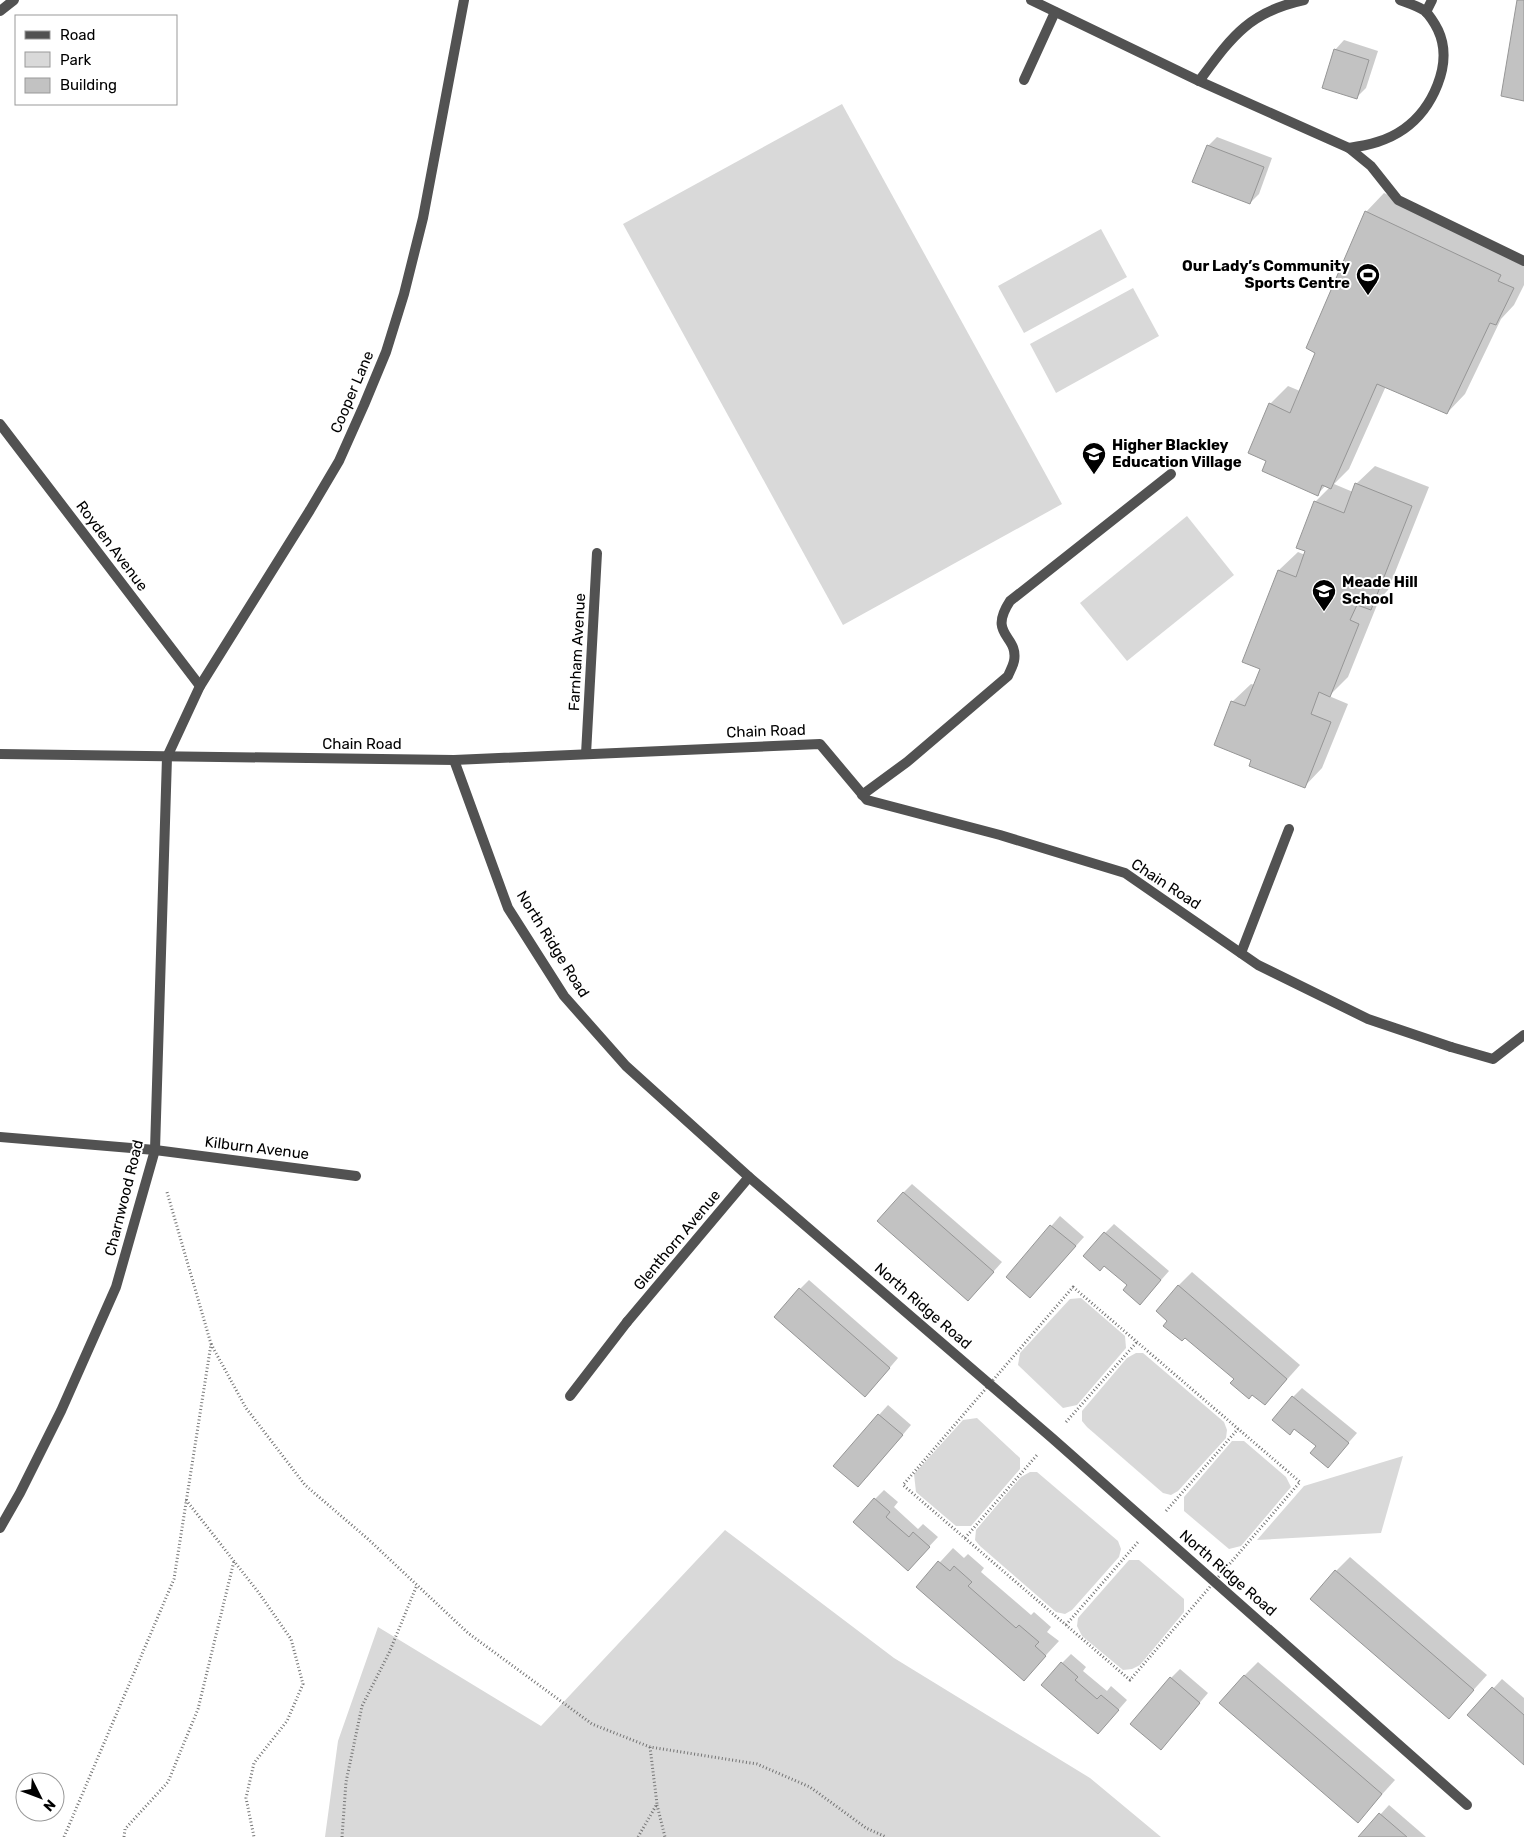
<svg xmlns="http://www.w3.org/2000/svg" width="1524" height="1837" viewBox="0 0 1524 1837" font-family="Rubik,sans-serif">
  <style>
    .green { fill: #d9d9d9 }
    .shadow { fill: #0003 }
    .building { fill: #c2c2c2; stroke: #969696 }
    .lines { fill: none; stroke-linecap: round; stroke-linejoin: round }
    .path { stroke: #747474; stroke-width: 3; stroke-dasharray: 1 2.5; stroke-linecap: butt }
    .service { stroke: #525252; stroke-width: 10 }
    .minor { stroke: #525252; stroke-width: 10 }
    .labels { text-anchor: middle; stroke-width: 4; stroke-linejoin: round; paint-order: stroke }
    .poi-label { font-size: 15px; font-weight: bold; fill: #000; stroke: #fff; text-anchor: start }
    .street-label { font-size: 15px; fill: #000; stroke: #fff }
  </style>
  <rect width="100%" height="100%" fill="#fff"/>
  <g class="green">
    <path d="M 842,104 L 1062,504 L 843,625 L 623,224 Z"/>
    <path d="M 1101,229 L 1127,277 L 1024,333 L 998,286 Z"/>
    <path d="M 1133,288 L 1159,336 L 1056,393 L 1030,344 Z"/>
    <path d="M 1187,516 L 1234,575 L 1127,661 L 1080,603 Z"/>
    <path d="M 1081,1298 L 1125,1336 L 1126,1348 L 1077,1405 L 1063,1408 L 1018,1365 L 1020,1353 L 1070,1299 Z"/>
    <path d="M 1136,1353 L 1143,1353 L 1224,1422 L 1227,1430 L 1226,1438 L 1178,1491 L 1171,1495 L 1163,1493 L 1087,1427 L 1082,1421 L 1082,1411 L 1127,1358 Z"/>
    <path d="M 977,1418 L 1020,1458 L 1020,1469 L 971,1526 L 956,1526 L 916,1492 L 914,1474 L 963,1420 Z"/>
    <path d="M 1232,1441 L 1244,1441 L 1286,1477 L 1291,1487 L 1241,1546 L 1229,1549 L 1184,1511 L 1184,1497 Z"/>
    <path d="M 1403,1456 L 1381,1533 L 1257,1540 L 1304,1486 Z"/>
    <path d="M 1030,1472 L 1037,1472 L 1118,1541 L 1121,1549 L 1119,1557 L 1072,1610 L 1065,1614 L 1056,1612 L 980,1546 L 975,1540 L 976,1530 L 1021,1477 Z"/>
    <path d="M 725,1530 L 894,1658 L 1090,1778 L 1161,1837 L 325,1837 L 338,1741 L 378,1627 L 541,1726 Z"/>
    <path d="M 1129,1560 L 1139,1560 L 1184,1599 L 1184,1612 L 1140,1665 L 1132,1669 L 1123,1670 L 1082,1636 L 1077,1626 L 1078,1618 Z"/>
  </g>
  <g class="shadow">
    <path d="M 1344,40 L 1378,51 L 1366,88 L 1357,97 L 1335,50 Z"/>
    <path d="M 1217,137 L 1272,158 L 1259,194 L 1250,203 L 1208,146 Z"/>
    <path d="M 1384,193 L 1518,257 L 1516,262 L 1524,266 L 1524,285 L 1514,305 L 1501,319 L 1465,394 L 1447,413 L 1386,386 L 1349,469 L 1334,484 L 1353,492 L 1356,484 L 1375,466 L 1429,487 L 1388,590 L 1375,604 L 1377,605 L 1348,677 L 1329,696 L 1348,704 L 1322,768 L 1304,787 L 1253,759 L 1232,702 L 1251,684 L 1255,685 L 1261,668 L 1243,661 L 1279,570 L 1298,552 L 1305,555 L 1315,502 L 1330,487 L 1326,485 L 1318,494 L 1268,460 L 1270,404 L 1288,386 L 1300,391 L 1317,353 L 1366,212 Z"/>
    <path d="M 912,1184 L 1002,1262 L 977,1290 L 903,1193 Z"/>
    <path d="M 1060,1216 L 1084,1237 L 1030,1297 L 1007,1277 Z"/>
    <path d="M 1114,1224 L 1169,1271 L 1140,1304 L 1129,1285 L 1104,1264 L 1105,1233 Z"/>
    <path d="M 1192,1272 L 1300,1365 L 1265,1404 L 1169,1320 L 1178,1286 Z"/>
    <path d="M 809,1280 L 898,1358 L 874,1386 L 800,1289 Z"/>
    <path d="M 1302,1388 L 1357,1433 L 1328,1466 L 1293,1397 Z"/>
    <path d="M 888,1405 L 911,1425 L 867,1477 L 834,1465 Z"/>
    <path d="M 884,1490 L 898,1502 L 894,1507 L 918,1529 L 923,1524 L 938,1537 L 908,1569 L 875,1499 Z"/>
    <path d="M 953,1548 L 964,1558 L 968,1554 L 984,1568 L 981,1572 L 1031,1615 L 1034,1612 L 1051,1627 L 1047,1632 L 1059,1641 L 1024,1679 L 917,1587 Z"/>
    <path d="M 1350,1557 L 1487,1675 L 1449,1717 L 1336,1571 Z"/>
    <path d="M 1071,1654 L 1086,1667 L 1083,1671 L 1107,1691 L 1111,1686 L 1127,1700 L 1107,1723 L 1062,1663 Z"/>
    <path d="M 1258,1662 L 1395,1780 L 1358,1821 L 1244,1676 Z"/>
    <path d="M 1180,1669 L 1208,1693 L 1169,1739 L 1171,1678 Z"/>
    <path d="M 1502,1679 L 1524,1698 L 1524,1763 L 1469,1715 Z"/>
    <path d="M 1389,1805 L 1426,1837 L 1360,1837 Z"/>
  </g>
  <g class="building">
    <path d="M 1517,0 L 1524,0 L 1524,101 L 1501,96 Z"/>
    <path d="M 1334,49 L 1369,60 L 1357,99 L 1322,88 Z"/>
    <path d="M 1207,145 L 1264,167 L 1250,204 L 1192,182 Z"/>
    <path d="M 1365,211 L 1501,275 L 1498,281 L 1514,288 L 1496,325 L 1490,323 L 1447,414 L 1377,384 L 1331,489 L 1322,485 L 1318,496 L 1262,471 L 1266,461 L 1248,453 L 1269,403 L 1290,413 L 1315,353 L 1306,348 Z"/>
    <path d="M 1355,483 L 1412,506 L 1371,610 L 1357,605 L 1350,620 L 1359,624 L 1330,697 L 1319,692 L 1311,714 L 1331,722 L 1305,788 L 1249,766 L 1251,760 L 1214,745 L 1231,701 L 1245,706 L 1260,669 L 1242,662 L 1278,570 L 1296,577 L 1305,551 L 1296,548 L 1314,501 L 1344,513 Z"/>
    <path d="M 903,1192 L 994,1272 L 968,1301 L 877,1221 Z"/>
    <path d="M 1050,1225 L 1076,1246 L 1030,1298 L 1006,1277 Z"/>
    <path d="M 1104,1232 L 1161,1280 L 1140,1305 L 1123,1290 L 1127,1285 L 1104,1266 L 1100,1271 L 1083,1256 Z"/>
    <path d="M 1178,1285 L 1287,1379 L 1265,1405 L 1252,1395 L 1249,1399 L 1230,1383 L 1234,1379 L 1185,1338 L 1182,1341 L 1163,1326 L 1167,1321 L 1156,1311 Z"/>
    <path d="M 799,1288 L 890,1368 L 865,1397 L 774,1317 Z"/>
    <path d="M 1292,1396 L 1349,1443 L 1328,1468 L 1310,1453 L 1316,1446 L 1294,1429 L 1290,1435 L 1272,1420 Z"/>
    <path d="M 878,1414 L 903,1435 L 858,1487 L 833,1466 Z"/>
    <path d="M 874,1498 L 890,1512 L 886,1517 L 909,1537 L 913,1532 L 930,1547 L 908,1571 L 853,1522 Z"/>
    <path d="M 938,1561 L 950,1571 L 954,1566 L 972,1582 L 968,1586 L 1016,1628 L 1019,1625 L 1039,1642 L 1035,1646 L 1046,1656 L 1024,1681 L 916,1587 Z"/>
    <path d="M 1335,1570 L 1474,1690 L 1449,1719 L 1310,1599 Z"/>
    <path d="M 1061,1662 L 1078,1677 L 1075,1680 L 1097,1699 L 1101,1695 L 1119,1710 L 1098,1734 L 1041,1685 Z"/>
    <path d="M 1244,1675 L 1382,1794 L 1358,1823 L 1219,1703 Z"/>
    <path d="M 1170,1677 L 1200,1703 L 1161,1750 L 1130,1724 Z"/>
    <path d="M 1492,1687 L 1524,1715 L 1524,1765 L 1467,1715 Z"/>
    <path d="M 1379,1813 L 1407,1837 L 1358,1837 Z"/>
  </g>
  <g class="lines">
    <g class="path">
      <path d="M 1073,1287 L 1300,1482 L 1130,1680 L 903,1485 Z"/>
      <path d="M 211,1344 L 246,1408 L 305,1485 L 368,1539 L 468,1633 L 592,1724 L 650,1747 L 757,1764 L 810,1787 L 866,1828 L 886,1837"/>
      <path d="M 1066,1422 L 1137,1342"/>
      <path d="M 186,1500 L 259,1593 L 291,1639 L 303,1684 L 287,1721 L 254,1763 L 246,1798 L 254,1837"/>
      <path d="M 1166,1511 L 1238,1429"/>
      <path d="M 965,1538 L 1037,1455"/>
      <path d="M 1066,1625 L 1138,1542"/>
      <path d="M 657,1805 L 665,1837"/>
      <path d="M 64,1837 L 174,1579 L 211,1344 L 167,1192"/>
      <path d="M 124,1837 L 125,1829 L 168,1782 L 198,1709 L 234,1561"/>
      <path d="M 342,1837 L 346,1782 L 362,1706 L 389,1653 L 417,1585"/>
      <path d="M 638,1837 L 657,1804 L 650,1747"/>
    </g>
    <g class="service">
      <path d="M 1031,0 L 1199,81 L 1349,148 L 1371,166 L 1398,200 L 1524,261"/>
      <path d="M 1426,12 L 1432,0"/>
      <path d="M 1024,80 L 1055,12"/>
      <path d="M 1199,81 C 1231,38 1248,12 1304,0"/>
      <path d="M 1349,148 C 1369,145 1387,141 1404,129 C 1432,109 1454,64 1438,30 C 1435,24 1430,16 1425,11 C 1418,6 1408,3 1400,0"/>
      <path d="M 862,795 L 907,762 L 1008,676 C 1010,671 1013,666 1014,661 C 1019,635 987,636 1010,601 L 1171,474"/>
      <path d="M 1241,953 L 1289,829"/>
      <path d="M 1451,1047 L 1493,1059 L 1524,1035"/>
      <path d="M 570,1396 L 627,1322"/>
    </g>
    <g class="minor">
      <path d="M 0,11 L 14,0"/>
      <path d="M 0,424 L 200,686"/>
      <path d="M 0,754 L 454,760 L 820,744 L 867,800 L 1000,835 L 1125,873 L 1258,965 L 1368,1019 L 1451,1047"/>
      <path d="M 586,754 L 597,553"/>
      <path d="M 454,760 L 508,908 L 564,996 L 626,1066 L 749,1177 L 1052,1438 L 1467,1805"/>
      <path d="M 0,1137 L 155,1150 L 356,1176"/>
      <path d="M 627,1322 L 749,1177"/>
      <path d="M 0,1528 L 20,1493 L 61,1411 L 116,1287 L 155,1150 L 167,757 L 200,686 L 310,510 L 339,461 L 364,405 L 386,352 L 404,294 L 423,218 L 464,0"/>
    </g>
  </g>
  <defs>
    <g id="stadium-pin" transform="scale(1.25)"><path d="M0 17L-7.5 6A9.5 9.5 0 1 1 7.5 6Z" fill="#000" stroke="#fff"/><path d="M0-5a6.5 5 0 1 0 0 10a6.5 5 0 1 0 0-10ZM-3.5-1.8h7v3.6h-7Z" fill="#fff"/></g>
    <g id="school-pin" transform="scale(1.25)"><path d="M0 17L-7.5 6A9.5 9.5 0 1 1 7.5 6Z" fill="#000" stroke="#fff"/><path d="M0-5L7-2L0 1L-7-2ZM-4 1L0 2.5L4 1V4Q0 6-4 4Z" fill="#fff"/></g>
  </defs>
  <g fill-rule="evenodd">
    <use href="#stadium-pin" x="1368" y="275"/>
    <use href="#school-pin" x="1094" y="454"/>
    <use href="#school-pin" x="1324" y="591"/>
  </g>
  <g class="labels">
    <g class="poi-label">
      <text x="1350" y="271" text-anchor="end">Our Lady’s Community<tspan x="1350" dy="17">Sports Centre</tspan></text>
      <text x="1112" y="450">Higher Blackley<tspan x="1112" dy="17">Education Village</tspan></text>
      <text x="1342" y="587">Meade Hill<tspan x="1342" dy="17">School</tspan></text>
    </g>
    <g class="street-label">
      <text transform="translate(352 392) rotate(-67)" y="5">Cooper Lane</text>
      <text transform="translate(112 546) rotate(53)" y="5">Royden Avenue</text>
      <text transform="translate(577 652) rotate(-87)" y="5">Farnham Avenue</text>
      <text transform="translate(766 731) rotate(-2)" y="5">Chain Road</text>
      <text x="362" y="749">Chain Road</text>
      <text transform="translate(1166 884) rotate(33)" y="5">Chain Road</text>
      <text transform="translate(553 944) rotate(58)" y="5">North Ridge Road</text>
      <text transform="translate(257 1148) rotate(7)" y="5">Kilburn Avenue</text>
      <text transform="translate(124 1198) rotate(-76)" y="5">Charnwood Road</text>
      <text transform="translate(677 1240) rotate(-50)" y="5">Glenthorn Avenue</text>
      <text transform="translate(923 1306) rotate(41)" y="5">North Ridge Road</text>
      <text transform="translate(1228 1573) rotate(41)" y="5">North Ridge Road</text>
    </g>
  </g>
  <rect x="15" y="15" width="162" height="90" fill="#ffffff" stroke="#999999"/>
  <rect x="25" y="31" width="25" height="8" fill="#525252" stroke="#999999"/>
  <text x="60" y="40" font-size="15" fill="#000000">Road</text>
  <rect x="25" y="52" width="25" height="15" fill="#d9d9d9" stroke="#999999"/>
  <text x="60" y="65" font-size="15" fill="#000000">Park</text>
  <rect x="25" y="78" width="25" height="15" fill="#c2c2c2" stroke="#999999"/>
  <text x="60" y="90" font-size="15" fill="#000000">Building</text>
  <g transform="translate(40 1797) rotate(132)"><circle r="24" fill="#ffffff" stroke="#999999"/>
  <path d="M0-4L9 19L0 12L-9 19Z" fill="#000000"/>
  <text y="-8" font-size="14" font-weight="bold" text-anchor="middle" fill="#000000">N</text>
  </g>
</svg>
